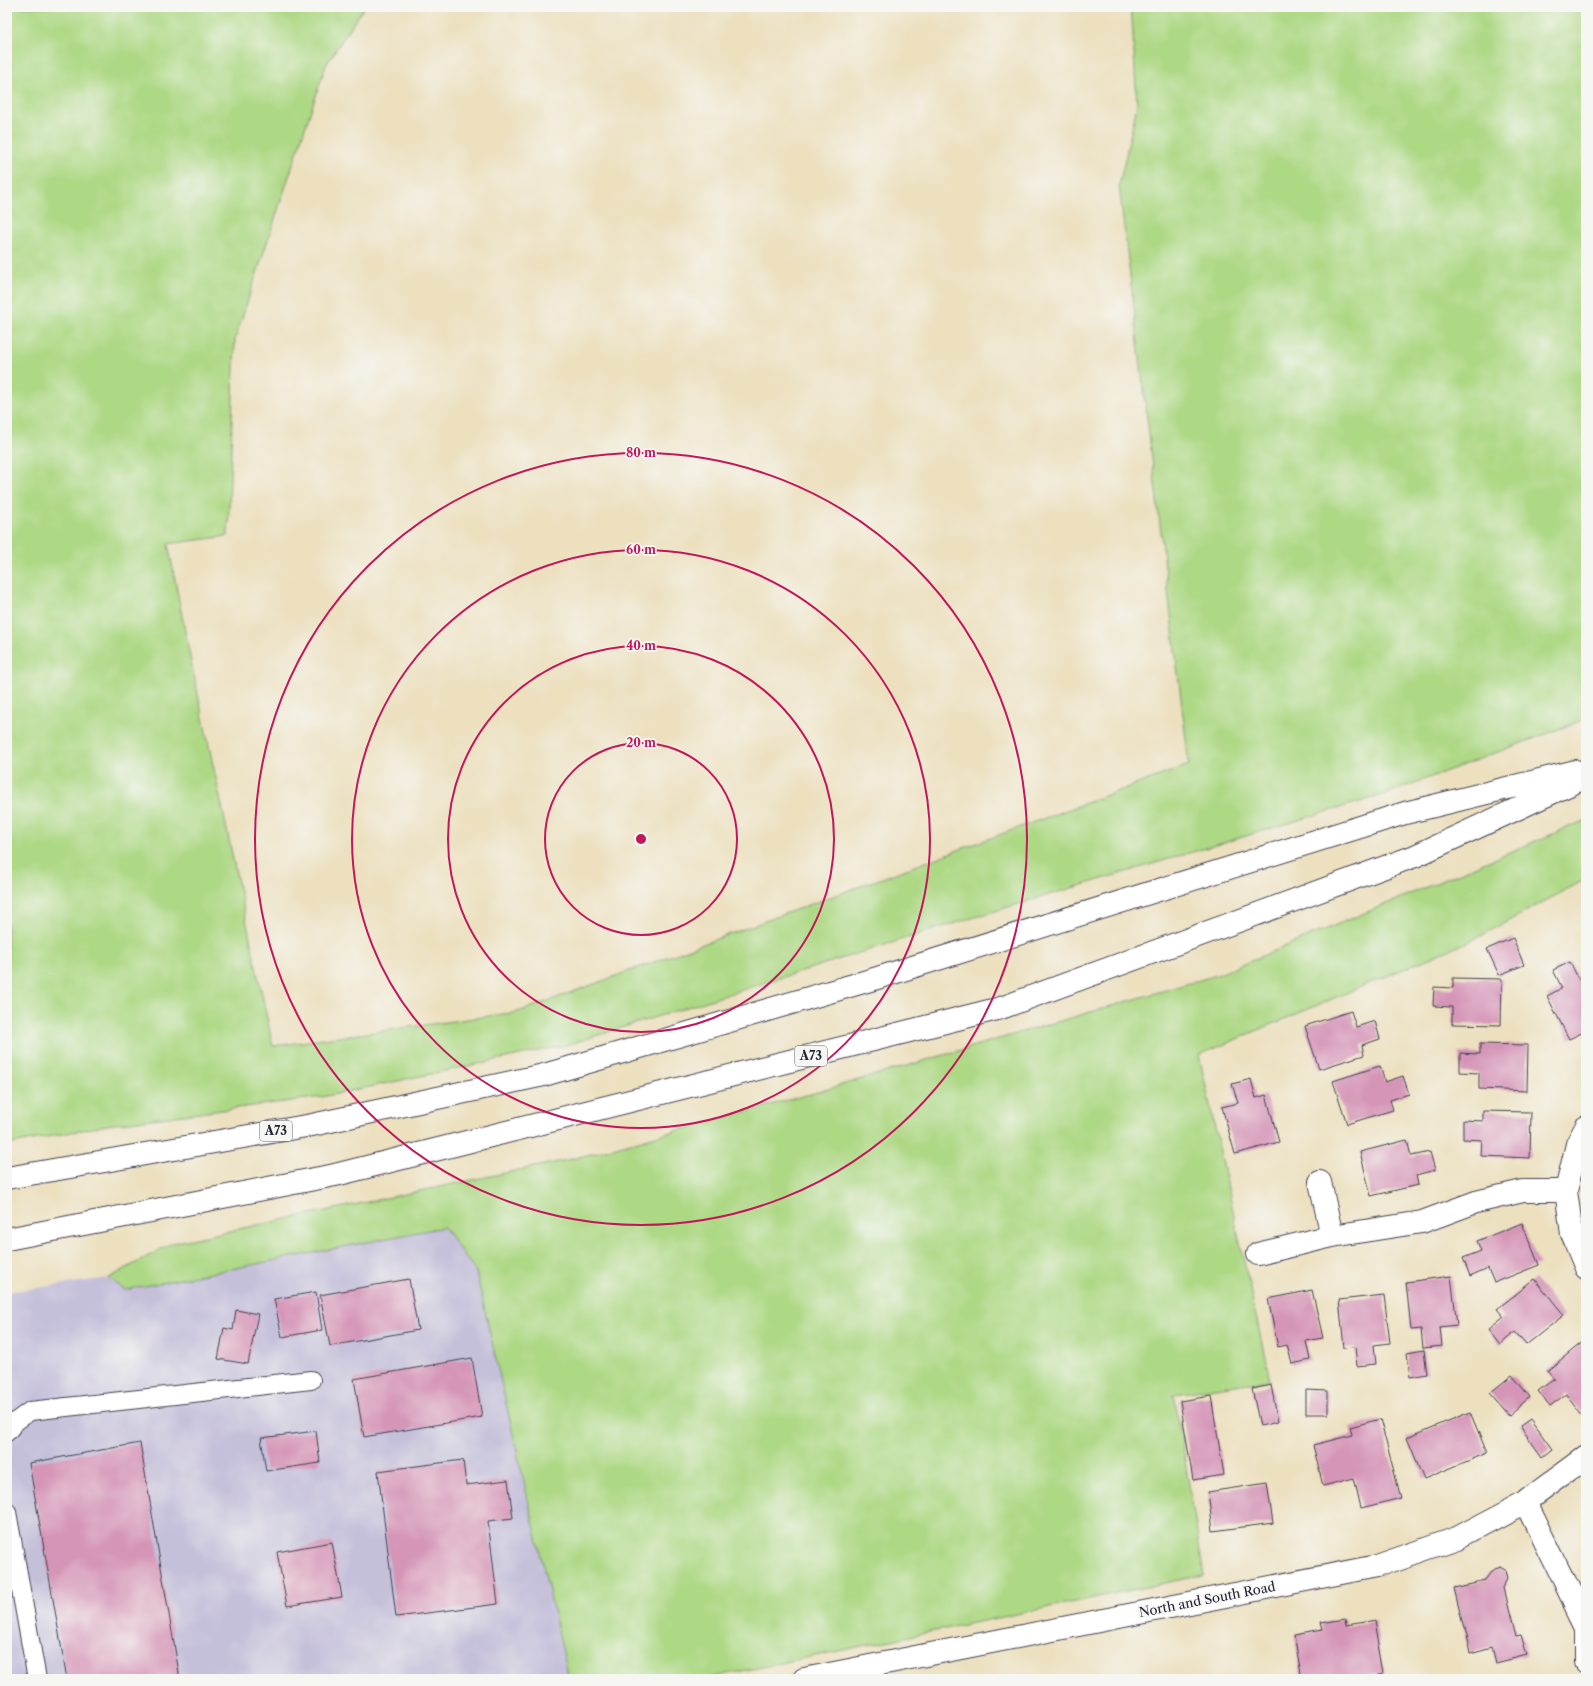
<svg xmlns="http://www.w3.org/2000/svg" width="1593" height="1686" viewBox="0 0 1593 1686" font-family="'Libre Caslon Text',serif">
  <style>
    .industrial { fill: #c5c0da }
    .green { fill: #add884; stroke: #687d60 }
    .building { fill: #d595b7 }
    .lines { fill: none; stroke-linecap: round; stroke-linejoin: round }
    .lane-casing { stroke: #403e4f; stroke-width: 20 }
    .street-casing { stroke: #403e4f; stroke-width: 24 }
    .primary-casing { stroke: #403e4f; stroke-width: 24 }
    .lane { stroke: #fff; stroke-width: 18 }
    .street { stroke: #fff; stroke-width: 22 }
    .primary { stroke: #fff; stroke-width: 22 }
    .ring { fill: none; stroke: #c2185b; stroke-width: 2 }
    .labels { text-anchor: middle; stroke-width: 3.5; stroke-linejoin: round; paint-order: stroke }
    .shield { fill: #f6f6f2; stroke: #626272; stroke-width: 1 }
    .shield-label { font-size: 12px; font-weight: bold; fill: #22223b }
    .street-label { font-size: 13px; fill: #22223b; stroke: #f6f6f2 }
    .centre { fill: #c2185b; stroke: #f6f6f2; stroke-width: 2 }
    .ring-label { font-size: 12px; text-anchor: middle; font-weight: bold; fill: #c2185b; stroke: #f6f6f2; stroke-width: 3.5; stroke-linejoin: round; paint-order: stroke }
  </style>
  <rect width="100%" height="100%" fill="#f6f6f2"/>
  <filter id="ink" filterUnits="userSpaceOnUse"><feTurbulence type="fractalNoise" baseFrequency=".025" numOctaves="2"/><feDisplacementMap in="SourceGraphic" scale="8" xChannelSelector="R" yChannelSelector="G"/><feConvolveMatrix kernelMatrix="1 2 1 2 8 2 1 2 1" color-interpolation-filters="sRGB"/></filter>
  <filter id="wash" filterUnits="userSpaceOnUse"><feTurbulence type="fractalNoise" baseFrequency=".012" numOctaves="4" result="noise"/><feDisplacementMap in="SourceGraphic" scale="16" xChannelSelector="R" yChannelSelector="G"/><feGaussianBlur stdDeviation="0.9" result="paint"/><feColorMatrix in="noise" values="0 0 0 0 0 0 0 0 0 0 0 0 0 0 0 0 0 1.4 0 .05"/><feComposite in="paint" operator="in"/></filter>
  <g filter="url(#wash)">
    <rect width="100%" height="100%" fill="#ece0bf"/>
    <path class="industrial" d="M 444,1226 L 476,1272 L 569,1679 L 7,1679 L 7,1292 L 109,1278 L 125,1290 Z"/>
    <g class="green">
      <path d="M 7,7 L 364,7 L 326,65 L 235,339 L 228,536 L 168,544 L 190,657 L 273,1046 L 518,1012 L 1189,765 L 1119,185 L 1137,106 L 1132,18 L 1130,7 L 1586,7 L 1586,719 L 1383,795 L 942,927 L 567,1045 L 322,1097 L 107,1125 L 7,1145 Z"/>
      <path d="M 1586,820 L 1586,879 L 1475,939 L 1199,1055 L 1270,1380 L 1174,1394 L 1204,1575 L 704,1679 L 569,1679 L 476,1272 L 444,1227 L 125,1290 L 109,1278 L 172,1243 L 572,1159 L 814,1093 L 1217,975 Z"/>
    </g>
    <g id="blocks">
      <g class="building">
        <path d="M 1513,938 L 1524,965 L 1499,975 L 1487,949 Z"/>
        <path d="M 1570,962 L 1579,980 L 1586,976 L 1586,1031 L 1569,1039 L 1547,996 L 1562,988 L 1553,970 Z"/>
        <path d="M 1453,978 L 1502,979 L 1501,1025 L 1452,1024 L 1452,1007 L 1433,1006 L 1434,987 L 1453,988 Z"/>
        <path d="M 1351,1011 L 1356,1027 L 1375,1021 L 1380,1039 L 1362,1045 L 1364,1055 L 1319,1069 L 1305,1026 Z"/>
        <path d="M 1480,1044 L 1528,1045 L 1527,1091 L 1479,1089 L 1479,1073 L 1460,1072 L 1460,1053 L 1480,1054 Z"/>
        <path d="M 1380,1066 L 1385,1082 L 1403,1076 L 1409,1094 L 1390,1100 L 1393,1110 L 1347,1124 L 1333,1081 Z"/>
        <path d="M 1251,1079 L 1256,1098 L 1266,1095 L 1279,1142 L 1235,1154 L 1222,1107 L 1238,1103 L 1232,1084 Z"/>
        <path d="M 1483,1111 L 1531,1112 L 1530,1158 L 1481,1156 L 1482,1140 L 1463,1139 L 1463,1120 L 1483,1121 Z"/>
        <path d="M 1407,1140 L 1411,1156 L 1430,1152 L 1435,1170 L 1416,1175 L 1418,1185 L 1371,1196 L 1360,1152 Z"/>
        <path d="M 1522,1223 L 1539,1265 L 1494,1283 L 1488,1268 L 1470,1276 L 1463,1258 L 1481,1251 L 1477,1241 Z"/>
        <path d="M 1451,1276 L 1457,1325 L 1440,1327 L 1442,1346 L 1423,1348 L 1421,1329 L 1411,1330 L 1406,1282 Z"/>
        <path d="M 409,1279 L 418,1330 L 330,1346 L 320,1295 Z"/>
        <path d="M 1535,1279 L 1564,1315 L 1526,1345 L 1515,1332 L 1500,1345 L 1488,1330 L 1504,1317 L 1497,1309 Z"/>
        <path d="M 1312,1290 L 1323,1338 L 1306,1341 L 1310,1360 L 1292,1364 L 1287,1345 L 1278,1347 L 1268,1299 Z"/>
        <path d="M 316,1292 L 322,1330 L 282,1337 L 274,1299 Z"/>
        <path d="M 1384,1295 L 1390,1343 L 1374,1345 L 1376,1364 L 1357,1366 L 1355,1347 L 1344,1348 L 1339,1300 Z"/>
        <path d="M 236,1310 L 258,1314 L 248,1364 L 218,1359 L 224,1328 L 233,1330 Z"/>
        <path d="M 1585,1340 L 1586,1342 L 1586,1420 L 1566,1394 L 1550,1406 L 1538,1391 L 1554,1379 L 1547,1371 Z"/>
        <path d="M 1424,1350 L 1427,1374 L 1410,1377 L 1407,1353 Z"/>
        <path d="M 472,1358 L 482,1417 L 364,1437 L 354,1379 Z"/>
        <path d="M 1512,1375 L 1530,1397 L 1509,1415 L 1490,1393 Z"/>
        <path d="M 1271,1385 L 1278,1422 L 1260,1426 L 1252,1389 Z"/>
        <path d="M 1306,1390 L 1328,1391 L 1328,1414 L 1306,1414 Z"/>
        <path d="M 1211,1396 L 1224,1475 L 1193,1480 L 1180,1401 Z"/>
        <path d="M 1470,1412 L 1487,1453 L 1424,1479 L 1407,1438 Z"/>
        <path d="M 1380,1419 L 1401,1498 L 1361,1508 L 1354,1478 L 1323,1486 L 1313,1445 L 1352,1435 L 1350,1427 Z"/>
        <path d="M 1530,1419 L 1552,1449 L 1542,1457 L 1520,1426 Z"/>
        <path d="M 316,1431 L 320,1463 L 266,1471 L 261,1438 Z"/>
        <path d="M 140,1443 L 180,1679 L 67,1679 L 29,1463 Z"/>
        <path d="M 463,1460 L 466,1485 L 508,1480 L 513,1518 L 488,1521 L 498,1604 L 396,1617 L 378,1471 Z"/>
        <path d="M 1267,1483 L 1273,1523 L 1213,1531 L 1208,1492 Z"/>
        <path d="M 332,1542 L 342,1597 L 287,1606 L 277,1552 Z"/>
        <path d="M 1499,1569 L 1506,1573 L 1508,1580 L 1504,1588 L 1516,1636 L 1521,1635 L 1527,1655 L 1496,1663 L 1492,1647 L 1470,1653 L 1454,1587 L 1484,1580 L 1490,1572 Z"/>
        <path d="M 1345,1619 L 1346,1626 L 1375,1621 L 1384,1673 L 1349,1679 L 1302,1679 L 1294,1635 L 1323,1630 L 1321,1623 Z"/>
      </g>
    </g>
  </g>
  <g filter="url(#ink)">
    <use href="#blocks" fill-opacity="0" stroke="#403e4f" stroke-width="1"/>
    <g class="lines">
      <g class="lane-casing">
        <g id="lane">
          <path d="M 7,1432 L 15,1422 L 30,1411 L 311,1380"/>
          <path d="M 7,1512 L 37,1679"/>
        </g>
      </g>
      <g class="street-casing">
        <g id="street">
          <path d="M 1586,1127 L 1577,1144 L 1566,1191 L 1572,1234 L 1586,1268"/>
          <path d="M 1320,1182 L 1332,1236"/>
          <path d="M 1258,1254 L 1332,1236 L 1422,1222 L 1476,1202 L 1523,1191 L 1566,1191"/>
          <path d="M 1525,1502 L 1586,1626 L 1586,1662"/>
          <path d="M 804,1679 L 1377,1566 L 1457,1538 L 1525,1502 L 1586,1457"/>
        </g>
      </g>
      <g class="primary-casing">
        <g id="primary">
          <path d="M 7,1178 L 312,1125 L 544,1075 L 874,979 L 1405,813 L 1576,771"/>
          <path d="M 7,1239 L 335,1175 L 1001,1008 L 1415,856 L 1586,777"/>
        </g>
      </g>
      <use href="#lane" class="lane"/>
      <use href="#street" class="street"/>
      <use href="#primary" class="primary"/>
    </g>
  </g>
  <g class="ring">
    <circle cx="641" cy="839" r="96"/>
    <circle cx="641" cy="839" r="193"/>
    <circle cx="641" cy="839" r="289"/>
    <circle cx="641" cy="839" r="386"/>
  </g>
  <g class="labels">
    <g class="shield">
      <rect x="795" y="1046" width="32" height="20" rx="3"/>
      <rect x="260" y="1121" width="32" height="20" rx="3"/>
    </g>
    <g class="shield-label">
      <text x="811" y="1060">A73</text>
      <text x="276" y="1135">A73</text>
    </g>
    <g class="street-label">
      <text transform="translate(1207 1599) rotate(-11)" y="5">North and South Road</text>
    </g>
  </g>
  <circle cx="641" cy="839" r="6" class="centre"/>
  <g class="ring-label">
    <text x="641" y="457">80 m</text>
    <text x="641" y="554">60 m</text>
    <text x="641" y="650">40 m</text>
    <text x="641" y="747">20 m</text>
  </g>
  <rect width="1593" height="1686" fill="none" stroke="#f6f6f2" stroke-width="24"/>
</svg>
